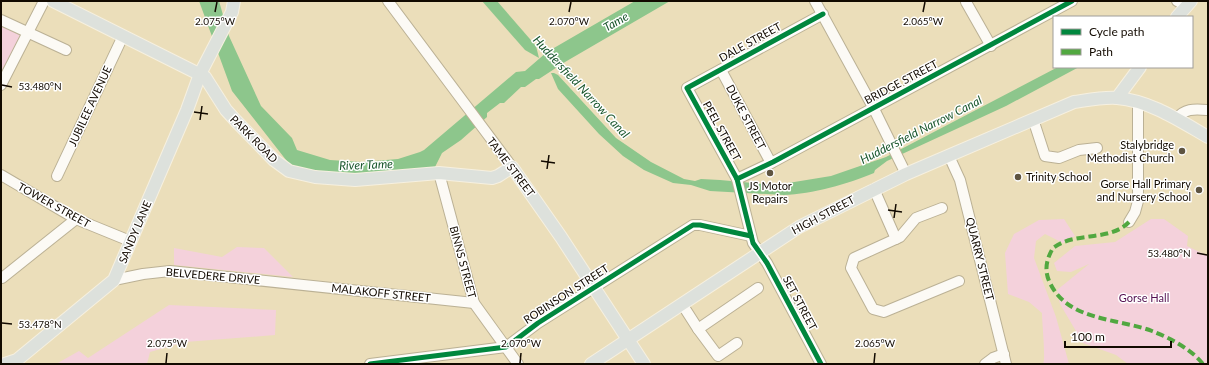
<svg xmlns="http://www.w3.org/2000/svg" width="1209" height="365" viewBox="0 0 1209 365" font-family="Lato,sans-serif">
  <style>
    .green { fill: #f4d1db }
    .water { fill: #8dc68c }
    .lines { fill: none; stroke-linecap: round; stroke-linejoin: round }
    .minor-casing { stroke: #bbb195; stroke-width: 12 }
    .major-casing { stroke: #f6f0e0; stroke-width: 14 }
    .minor { stroke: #fcfaf5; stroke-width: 10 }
    .major { stroke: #dde1dc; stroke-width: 12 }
    .quiet { stroke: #51a840; stroke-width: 4; stroke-dasharray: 8 4; stroke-linecap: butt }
    .cycleway-casing { stroke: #fff; stroke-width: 8 }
    .cycleway { stroke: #00873e; stroke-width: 5 }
    .ticks { fill: none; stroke: #120a00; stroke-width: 1.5 }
    .poi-dot { fill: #5e5441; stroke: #fff; stroke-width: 1.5 }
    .labels { text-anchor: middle; stroke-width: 3; stroke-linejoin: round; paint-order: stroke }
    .street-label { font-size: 11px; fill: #120a00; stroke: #fff }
    .poi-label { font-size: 11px; fill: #120a00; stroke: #fff; text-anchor: end }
    .park-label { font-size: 11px; fill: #530f50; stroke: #fff }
    .water-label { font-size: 12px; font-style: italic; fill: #19562c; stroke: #fff }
    .ticks-label { font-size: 10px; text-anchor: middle; fill: #120a00; stroke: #fff; stroke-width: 3; stroke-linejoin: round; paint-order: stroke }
  </style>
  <rect width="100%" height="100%" fill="#ebdeba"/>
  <g class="green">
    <path d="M 1,24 L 21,34 L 1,75 Z"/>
    <path d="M 1064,219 L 1075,236 L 1063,243 L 1045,234 L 1036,241 L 1034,258 L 1056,317 L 1069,364 L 1043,364 C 1046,359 1042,323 1042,313 L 1029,302 L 1008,294 L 1005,253 L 1014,234 L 1039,220 Z"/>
    <path d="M 1151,219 L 1164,219 L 1188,236 L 1187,246 L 1208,256 L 1208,364 L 1128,364 L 1116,355 L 1083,343 L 1060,304 L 1057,290 L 1089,264 L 1071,272 L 1057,271 L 1054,263 L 1075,246 L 1115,242 Z"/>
    <path d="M 237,247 L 264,248 L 293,277 L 174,265 L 174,248 L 222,257 Z"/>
    <path d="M 169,305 L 276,310 L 275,335 L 185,342 L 150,352 L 147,364 L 56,364 L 79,351 L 88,358 Z"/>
  </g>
  <g class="water">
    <path d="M 199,1 L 219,1 L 229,36 L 261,106 L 292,138 L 297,150 L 330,160 L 362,162 L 398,159 L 420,152 L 424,150 L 516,72 L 525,71 L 547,52 L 635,1 L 670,1 L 565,62 L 539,79 L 536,79 L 525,87 L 521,87 L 504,103 L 500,103 L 487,113 L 487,117 L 461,140 L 442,153 L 435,167 L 373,173 L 341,173 L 318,172 L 290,165 L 232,91 Z"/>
    <path d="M 482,1 L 497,1 L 536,46 L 539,58 L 525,50 Z"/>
    <path d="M 1058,67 L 1079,67 L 1006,106 L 887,161 L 875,170 L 874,173 C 848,184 812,194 784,195 L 710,191 L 691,185 L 673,183 L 644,170 L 623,156 L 599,134 L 558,89 L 551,73 L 554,73 L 558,75 L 616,138 L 651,162 L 684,179 L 695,181 L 701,179 L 720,180 L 765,184 L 782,184 L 831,176 L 886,157 Z"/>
  </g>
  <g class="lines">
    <g class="minor-casing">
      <g id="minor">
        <path d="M 388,1 L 512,167"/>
        <path d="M 815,1 L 873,107 L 906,174"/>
        <path d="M 1177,1 L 1186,6"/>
        <path d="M 966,2 L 991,46"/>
        <path d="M 1,20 L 66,50"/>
        <path d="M 721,70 L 771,163"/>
        <path d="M 1,85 L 44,1"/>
        <path d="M 1033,119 L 1045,156 L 1059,158 L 1079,150 L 1097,148"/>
        <path d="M 1176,119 C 1185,108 1194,109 1208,110"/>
        <path d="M 949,156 L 960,180 L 1006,364"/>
        <path d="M 439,173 L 474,303 L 518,364"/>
        <path d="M 1,175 L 76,219 L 130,241"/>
        <path d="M 57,176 L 123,36"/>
        <path d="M 737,179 L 773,162 L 1072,1"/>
        <path d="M 874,189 L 896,239"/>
        <path d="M 942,208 L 916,218 L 900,237 L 854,258 L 851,268 L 873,309 L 884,312 L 959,281"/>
        <path d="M 1129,222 L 1135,212 L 1138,201 L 1138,102"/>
        <path d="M 2,278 L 76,219"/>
        <path d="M 114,280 L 143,274 L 170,271 L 474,303"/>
        <path d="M 682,304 L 698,329"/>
        <path d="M 737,343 L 718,356 L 698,329 L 758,288"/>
        <path d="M 370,364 L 506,347 L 538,323 L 693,225 L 700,225 L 751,236"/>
        <path d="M 821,364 L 767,263 L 753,243 L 737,179 L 687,88 L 823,14"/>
        <path d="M 985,364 L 993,358 L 1004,354"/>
      </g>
    </g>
    <g class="major-casing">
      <g id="major">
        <path d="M 53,1 L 205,77 L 226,110 L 236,121 L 274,160 L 289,171 L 315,177 L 355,180 L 439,173 L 492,178 L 498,176 L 512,167 L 561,237 L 644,364"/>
        <path d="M 1177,17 L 1191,1"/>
        <path d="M 1117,98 L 1140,67"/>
        <path d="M 5,364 L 17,360 L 114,280 L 187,110 L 200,74 L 232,12 L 234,1"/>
        <path d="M 591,364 L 799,227 L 906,174 L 1074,102 C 1088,100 1103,97 1117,98 C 1151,101 1180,121 1208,137"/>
      </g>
    </g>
    <use href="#minor" class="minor"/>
    <use href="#major" class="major"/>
    <path class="quiet" d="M 1129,222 C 1110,242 1075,231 1053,248 C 1046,260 1044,271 1050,283 C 1068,321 1117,318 1152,331 C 1170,338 1191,349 1203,364"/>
    <g class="cycleway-casing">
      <g id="cycleway">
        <path d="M 737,179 L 773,162 L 1072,1"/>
        <path d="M 370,364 L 506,347 L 538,323 L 693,225 L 700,225 L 751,236"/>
        <path d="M 821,364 L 767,263 L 753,243 L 737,179 L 687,88 L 823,14"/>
      </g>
    </g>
    <use href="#cycleway" class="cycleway"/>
  </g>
  <path class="ticks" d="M 215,12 L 217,2M 569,12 L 571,2M 923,12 L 925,2M 2,85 L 12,87M 194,112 L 208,114M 200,120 L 202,106M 541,161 L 555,163M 547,169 L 549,155M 888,210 L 902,212M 894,218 L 896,204M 1197,253 L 1207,255M 2,323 L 12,324M 166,363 L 167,353M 520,363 L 521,353M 874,363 L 875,353"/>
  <g class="poi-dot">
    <circle cx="1182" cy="151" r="4"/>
    <circle cx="770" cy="173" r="4"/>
    <circle cx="1018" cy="177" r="4"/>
    <circle cx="1199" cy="190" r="4"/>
  </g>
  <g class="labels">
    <g class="street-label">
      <text transform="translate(750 42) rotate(-29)" y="4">DALE STREET</text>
      <text transform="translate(901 82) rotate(-28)" y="4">BRIDGE STREET</text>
      <text transform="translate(90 106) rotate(-65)" y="4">JUBILEE AVENUE</text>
      <text transform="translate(746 117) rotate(62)" y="4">DUKE STREET</text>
      <text transform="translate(722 131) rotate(61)" y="4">PEEL STREET</text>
      <text transform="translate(254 139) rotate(45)" y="4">PARK ROAD</text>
      <text transform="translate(511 167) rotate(53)" y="4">TAME STREET</text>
      <text transform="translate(54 205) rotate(29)" y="4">TOWER STREET</text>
      <text transform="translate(823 215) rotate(-28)" y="4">HIGH STREET</text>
      <text transform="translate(135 232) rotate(-67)" y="4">SANDY LANE</text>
      <text transform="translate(980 259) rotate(76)" y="4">QUARRY STREET</text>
      <text transform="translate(463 262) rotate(75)" y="4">BINNS STREET</text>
      <text transform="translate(213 276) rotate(5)" y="4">BELVEDERE DRIVE</text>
      <text transform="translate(381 293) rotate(6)" y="4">MALAKOFF STREET</text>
      <text transform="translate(566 294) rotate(-33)" y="4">ROBINSON STREET</text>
      <text transform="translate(800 303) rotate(62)" y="4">SET STREET</text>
    </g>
    <g class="poi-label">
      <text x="1174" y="149">Stalybridge<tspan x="1174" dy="13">Methodist Church</tspan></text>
      <text x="1026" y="181" text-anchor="start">Trinity School</text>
      <text x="1191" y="188">Gorse Hall Primary<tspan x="1191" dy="13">and Nursery School</tspan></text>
      <text x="770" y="190" text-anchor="middle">JS Motor<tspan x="770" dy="13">Repairs</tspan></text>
    </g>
    <g class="park-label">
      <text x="1144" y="302">Gorse Hall</text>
    </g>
    <g class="water-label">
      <text transform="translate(616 22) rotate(-30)" y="4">Tame</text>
      <text transform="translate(581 87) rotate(47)" y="4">Huddersfield Narrow Canal</text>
      <text transform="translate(921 130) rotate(-27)" y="4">Huddersfield Narrow Canal</text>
      <text transform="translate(366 165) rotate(-2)" y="4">River Tame</text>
    </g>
  </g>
  <g class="ticks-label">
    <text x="215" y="25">2.075°W</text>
    <text x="569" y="25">2.070°W</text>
    <text x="923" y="25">2.065°W</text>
    <text x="40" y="90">53.480°N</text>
    <text x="1169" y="257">53.480°N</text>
    <text x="40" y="328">53.478°N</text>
    <text x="167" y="347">2.075°W</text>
    <text x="521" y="347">2.070°W</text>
    <text x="875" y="347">2.065°W</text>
  </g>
  <rect width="1209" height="365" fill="none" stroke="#120a00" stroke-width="4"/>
  <rect x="1053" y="16" width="140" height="52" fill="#ffffff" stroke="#a09d99"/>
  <rect x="1061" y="29" width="20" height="6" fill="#00873e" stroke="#a09d99"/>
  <text x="1089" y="36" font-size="12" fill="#120a00">Cycle path</text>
  <rect x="1061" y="49" width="20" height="6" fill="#51a840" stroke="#a09d99"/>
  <text x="1089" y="56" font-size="12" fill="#120a00">Path</text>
  <path d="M1065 341v6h106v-6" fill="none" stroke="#120a00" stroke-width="2"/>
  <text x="1071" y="341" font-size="12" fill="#120a00" stroke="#ffffff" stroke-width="3" paint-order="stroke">100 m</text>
</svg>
